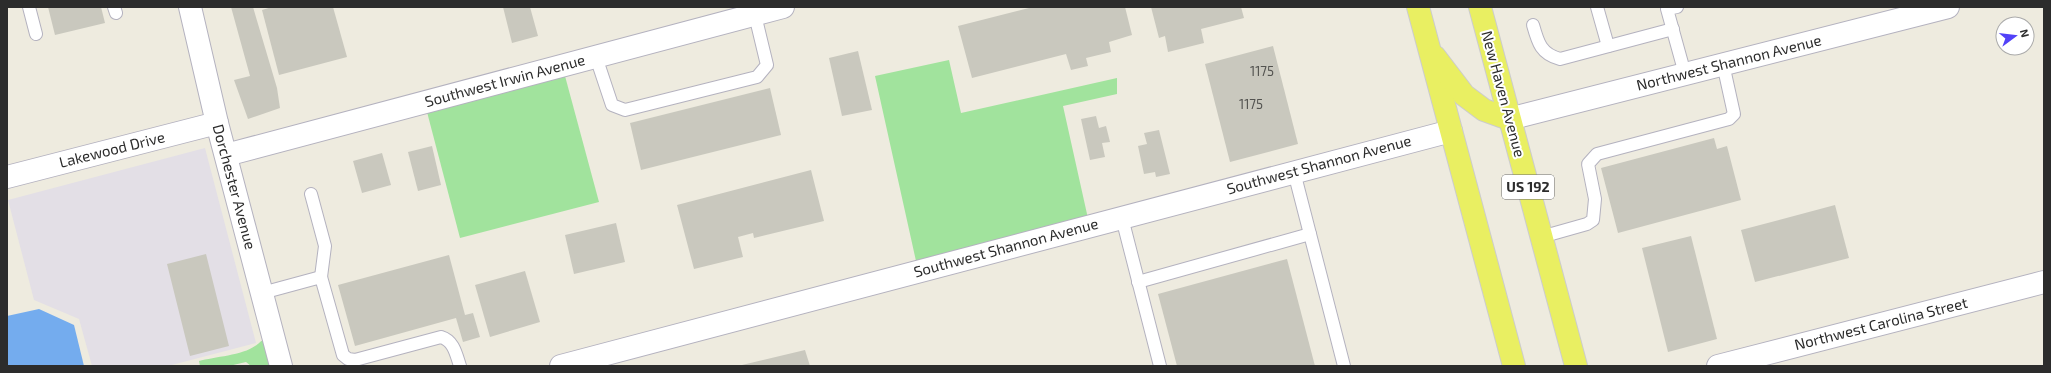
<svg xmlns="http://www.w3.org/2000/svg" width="2051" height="373" viewBox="0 0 2051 373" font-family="'Exo 2',sans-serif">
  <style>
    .industrial { fill: #e3dfe6 }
    .green { fill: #a1e39d }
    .water { fill: #74acee }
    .building { fill: #c9c8be }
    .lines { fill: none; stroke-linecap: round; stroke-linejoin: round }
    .service-casing { stroke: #b4b2bf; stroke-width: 14 }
    .minor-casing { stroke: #b4b2bf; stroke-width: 24 }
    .primary-casing { stroke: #ccc; stroke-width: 24 }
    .service { stroke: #fff; stroke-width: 12 }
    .minor { stroke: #fff; stroke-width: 22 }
    .primary { stroke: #e9ef62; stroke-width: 22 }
    .labels { text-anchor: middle; stroke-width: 4; stroke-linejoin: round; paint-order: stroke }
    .number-label { font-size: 13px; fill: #535350 }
    .shield { fill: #fff; stroke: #6b6b6b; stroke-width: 1 }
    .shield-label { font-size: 14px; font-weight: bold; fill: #2c2c2c }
    .street-label { font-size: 15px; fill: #2c2c2c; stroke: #fff }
  </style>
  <rect width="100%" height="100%" fill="#eeebdf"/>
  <path class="industrial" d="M 205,148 L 256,343 L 168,366 L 92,366 L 79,319 L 34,300 L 8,200 Z"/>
  <g class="green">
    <path d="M 949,60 L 961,113 L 1117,78 L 1117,94 L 1063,106 L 1089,223 L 916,261 L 875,76 Z"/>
    <path d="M 565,76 L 599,202 L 460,238 L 427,112 Z"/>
    <path d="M 265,339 L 272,366 L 251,366 L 246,362 L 229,366 L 200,366 L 199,361 C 214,357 243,355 255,346 C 259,344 260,341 265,339 Z"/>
  </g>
  <path class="water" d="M 39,309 L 74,325 L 84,366 L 7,366 L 7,316 Z"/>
  <g class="building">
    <path d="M 48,7 L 101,7 L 105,23 L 55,35 Z"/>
    <path d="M 231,7 L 253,7 L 277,88 L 280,108 L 248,119 L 234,80 L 250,76 Z"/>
    <path d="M 272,7 L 333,7 L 347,57 L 279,75 L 262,10 Z"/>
    <path d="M 503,7 L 530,7 L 538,36 L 512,43 Z"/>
    <path d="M 1033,7 L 1125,7 L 1132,35 L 1109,42 L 1111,52 L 1086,58 L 1088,66 L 1071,70 L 1066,54 L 972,78 L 958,26 Z"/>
    <path d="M 1151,7 L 1241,7 L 1244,18 L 1201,29 L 1204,43 L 1168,52 L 1165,36 L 1159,38 Z"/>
    <path d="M 1273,46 L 1298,144 L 1230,162 L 1205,64 Z"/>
    <path d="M 858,51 L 872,110 L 842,116 L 829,58 Z"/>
    <path d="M 770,88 L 781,135 L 641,170 L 630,123 Z"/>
    <path d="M 1096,116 L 1099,128 L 1106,126 L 1110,142 L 1102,143 L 1105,157 L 1090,160 L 1081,119 Z"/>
    <path d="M 1159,130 L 1170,174 L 1156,177 L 1155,172 L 1144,174 L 1138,146 L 1147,144 L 1144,133 Z"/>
    <path d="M 1714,138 L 1717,149 L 1727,146 L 1741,200 L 1618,233 L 1601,168 Z"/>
    <path d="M 432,146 L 441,185 L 418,191 L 408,152 Z"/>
    <path d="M 382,153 L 391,185 L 362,193 L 353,161 Z"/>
    <path d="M 811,170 L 824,221 L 754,238 L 753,233 L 738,237 L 743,257 L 694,269 L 677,205 Z"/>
    <path d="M 1835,205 L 1849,258 L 1755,282 L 1741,230 Z"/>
    <path d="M 616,223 L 625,262 L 574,274 L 565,235 Z"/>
    <path d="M 1691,236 L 1717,339 L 1668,352 L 1642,248 Z"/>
    <path d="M 206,254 L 229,346 L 190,356 L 167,264 Z"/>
    <path d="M 449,255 L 465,315 L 473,313 L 480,337 L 463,342 L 456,318 L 355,346 L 338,285 Z"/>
    <path d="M 1287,259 L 1315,366 L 1177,366 L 1158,294 Z"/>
    <path d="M 525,271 L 540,322 L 490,337 L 475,285 Z"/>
    <path d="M 805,350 L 810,366 L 742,366 L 742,365 Z"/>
  </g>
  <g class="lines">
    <g class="service-casing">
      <g id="service">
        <path d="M 29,7 L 36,34"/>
        <path d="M 114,7 L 116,13"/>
        <path d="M 1597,7 L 1608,46"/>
        <path d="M 1677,7 L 1667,9 L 1685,74"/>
        <path d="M 1533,25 C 1538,43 1541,54 1560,59 L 1673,29"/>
        <path d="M 596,57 L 612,105 L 625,110 L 757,77 L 767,65 L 755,15"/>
        <path d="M 1294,172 L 1344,366"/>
        <path d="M 311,194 L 325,246 L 321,277"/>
        <path d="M 1122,218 L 1160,366"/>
        <path d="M 1541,237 L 1587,224 L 1593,220 L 1595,199 L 1588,164 L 1597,154 L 1729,119 L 1734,114 L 1723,64"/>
        <path d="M 1138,282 L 1310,234"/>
        <path d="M 262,293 L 321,277 L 343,355 L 348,359 L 355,360 L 441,337 C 454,341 456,354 460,366"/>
      </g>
    </g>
    <g class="minor-casing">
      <g id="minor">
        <path d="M 190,7 L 217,123 L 281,366"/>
        <path d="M 1509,119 L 1948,7"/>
        <path d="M 226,155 L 783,7"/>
        <path d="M 7,177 L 217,123"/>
        <path d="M 561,366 L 1451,131"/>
        <path d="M 1718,366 L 2044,282"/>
      </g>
    </g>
    <g class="primary-casing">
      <g id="primary">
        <path d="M 1418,7 L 1514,366"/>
        <path d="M 1480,7 L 1576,366"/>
        <path d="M 1435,57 L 1464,95 L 1484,110 L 1509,119"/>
      </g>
    </g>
    <use href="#service" class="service"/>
    <use href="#minor" class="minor"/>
    <use href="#primary" class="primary"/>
  </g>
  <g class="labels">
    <g class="number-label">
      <text x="1262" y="76">1175</text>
      <text x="1251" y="109">1175</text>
    </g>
    <rect class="shield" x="1502" y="175" width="52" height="24" rx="3"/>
    <g class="shield-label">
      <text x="1528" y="192">US 192</text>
    </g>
    <g class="street-label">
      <text transform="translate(1729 63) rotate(-14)" y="5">Northwest Shannon Avenue</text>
      <text transform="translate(505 81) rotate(-15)" y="5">Southwest Irwin Avenue</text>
      <text transform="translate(1503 94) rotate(75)" y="5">New Haven Avenue</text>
      <text transform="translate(112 150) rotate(-14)" y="5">Lakewood Drive</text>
      <text transform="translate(1319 165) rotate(-15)" y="5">Southwest Shannon Avenue</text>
      <text transform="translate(234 187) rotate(75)" y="5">Dorchester Avenue</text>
      <text transform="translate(1006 248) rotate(-15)" y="5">Southwest Shannon Avenue</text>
      <text transform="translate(1881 324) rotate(-14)" y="5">Northwest Carolina Street</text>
    </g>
  </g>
  <rect width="2051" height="373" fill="none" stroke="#2c2c2c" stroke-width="16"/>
  <g transform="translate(2015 36) rotate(75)"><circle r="19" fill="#ffffff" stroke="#ababab"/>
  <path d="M0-3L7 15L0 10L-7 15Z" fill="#5242f8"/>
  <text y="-6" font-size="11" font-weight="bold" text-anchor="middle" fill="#2c2c2c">N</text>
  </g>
</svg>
